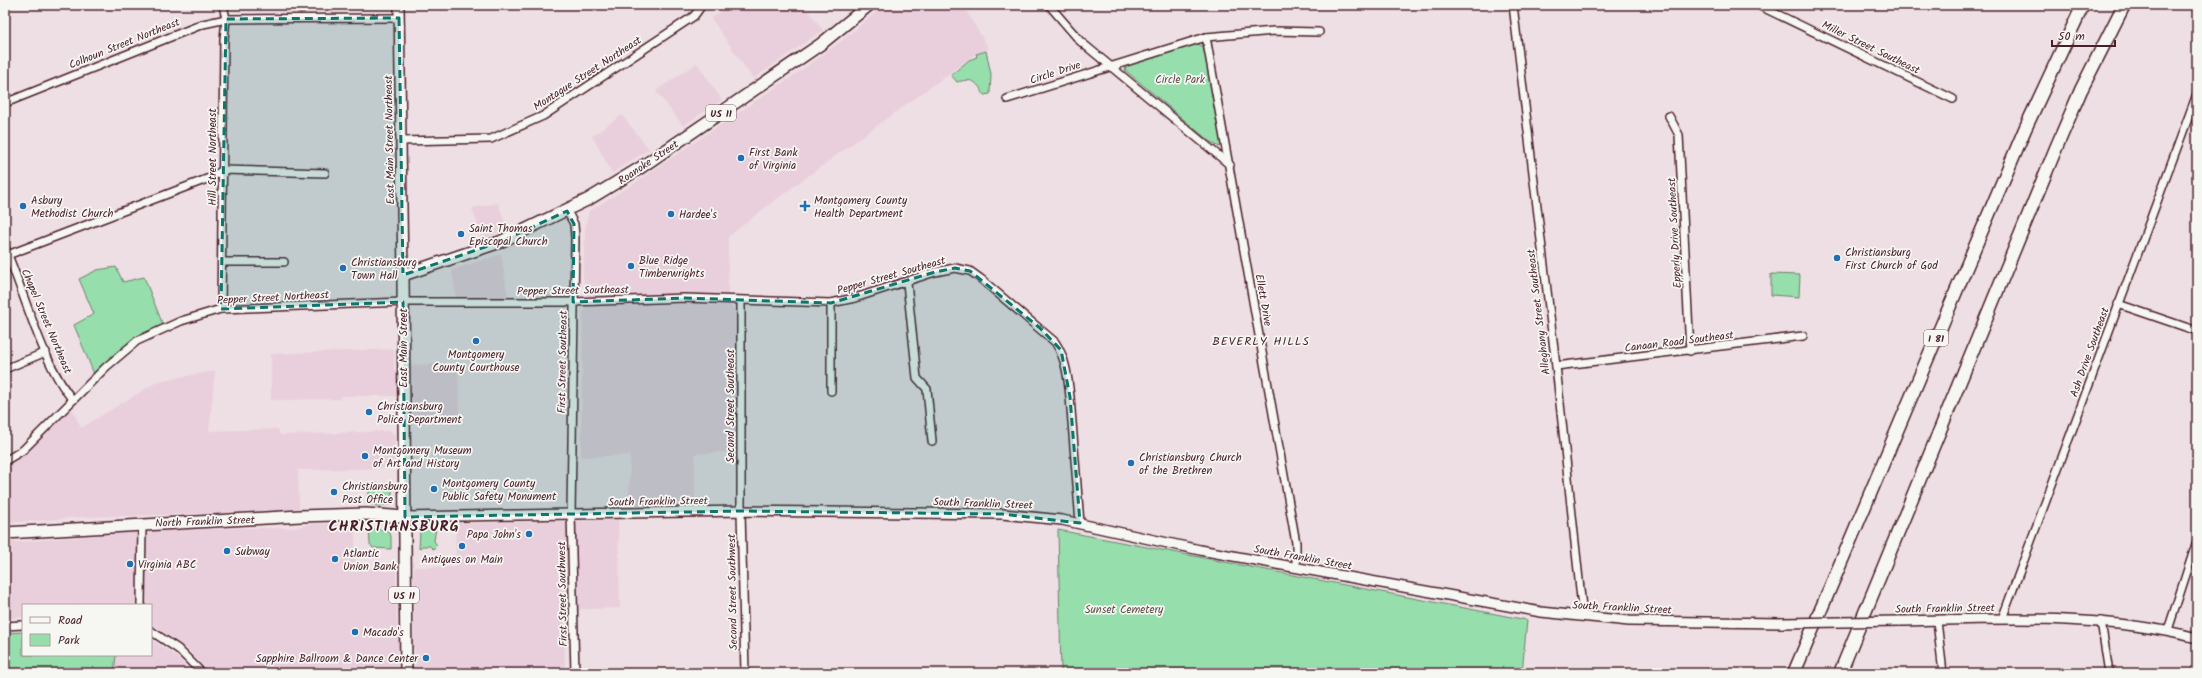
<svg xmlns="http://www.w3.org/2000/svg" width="2202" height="678" viewBox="0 0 2202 678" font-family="Kalam,sans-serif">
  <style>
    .built { fill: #e9cfdb }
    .green { fill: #96deac; stroke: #707e6c }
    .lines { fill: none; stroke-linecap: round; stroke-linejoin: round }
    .street-casing { stroke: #4a1f2b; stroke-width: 10 }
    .secondary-casing { stroke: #4a1f2b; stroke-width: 12 }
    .primary-casing { stroke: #4a1f2b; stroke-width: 14 }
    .highway-casing { stroke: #4a1f2b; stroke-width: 15 }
    .street { stroke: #f6f6f2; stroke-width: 7 }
    .secondary { stroke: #f6f6f2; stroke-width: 9 }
    .primary { stroke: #f6f6f2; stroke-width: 11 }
    .highway { stroke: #f6f6f2; stroke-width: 12 }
    .secondary-bridge-casing { stroke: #4a1f2b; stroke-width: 12; stroke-linecap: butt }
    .secondary-bridge { stroke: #f6f6f2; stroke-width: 9 }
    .marked { fill: #0f766e; fill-opacity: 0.2; stroke: #0f766e; stroke-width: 3; stroke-dasharray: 8 5; stroke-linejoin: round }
    .poi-dot { fill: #1f6fb2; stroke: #f6f6f2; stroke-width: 1.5 }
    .labels { text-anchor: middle; stroke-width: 3.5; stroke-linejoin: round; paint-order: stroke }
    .shield { fill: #f6f6f2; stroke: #7e6067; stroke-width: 1 }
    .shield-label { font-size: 10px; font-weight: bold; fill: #4a1f2b }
    .street-label { font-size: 11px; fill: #4a1f2b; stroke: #f6f6f2 }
    .park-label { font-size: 11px; fill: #5d4f4b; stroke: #f6f6f2 }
    .poi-label { font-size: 11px; fill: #4a1f2b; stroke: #f6f6f2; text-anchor: start }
    .neighbourhood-label { font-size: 12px; letter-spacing: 1px; fill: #4a1f2b; stroke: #f6f6f2 }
    .district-label { font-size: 15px; font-weight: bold; letter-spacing: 1px; fill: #4a1f2b; stroke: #f6f6f2 }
  </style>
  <rect width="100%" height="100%" fill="#eedfe4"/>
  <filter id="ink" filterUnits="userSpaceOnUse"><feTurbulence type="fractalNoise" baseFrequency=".025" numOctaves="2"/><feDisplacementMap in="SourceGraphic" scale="8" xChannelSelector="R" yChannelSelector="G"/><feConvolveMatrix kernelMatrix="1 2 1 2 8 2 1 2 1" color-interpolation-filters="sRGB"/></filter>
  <g filter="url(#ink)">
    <g class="built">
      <path d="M 731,5 L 804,5 L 823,30 L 753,79 L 711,18 Z"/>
      <path d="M 884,5 L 963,5 L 989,49 L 977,53 L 775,200 L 728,237 L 728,297 L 709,295 L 593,298 L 586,295 L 583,278 L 585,230 L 589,211 L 633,184 L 803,69 L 843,40 Z"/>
      <path d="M 697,63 L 722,100 L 683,126 L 656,91 Z"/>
      <path d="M 622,115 L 649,149 L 612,173 L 592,136 Z"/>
      <path d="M 498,203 L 507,229 L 482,239 L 472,208 Z"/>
      <path d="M 501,254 L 508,297 L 456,298 L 452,270 Z"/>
      <path d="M 693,304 L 731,306 L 737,312 L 737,451 L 695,454 L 695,504 L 629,505 L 630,455 L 581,457 L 583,313 L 586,308 L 591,306 Z"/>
      <path d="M 394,349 L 394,369 L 397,371 L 398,396 L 341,396 L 341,399 L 271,400 L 271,354 Z"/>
      <path d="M 458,364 L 459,416 L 413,417 L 410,415 L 409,409 L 412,407 L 411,380 L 408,378 L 408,371 L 411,368 L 411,365 Z"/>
      <path d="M 215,371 L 209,431 L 278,429 L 280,435 L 391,431 L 395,437 L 395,468 L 298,470 L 299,508 L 268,512 L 85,517 L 5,523 L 5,465 L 37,443 L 71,406 L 81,428 L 158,381 Z"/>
      <path d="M 467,520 L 469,523 L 618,520 L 620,608 L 564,610 L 565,673 L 415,673 L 415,650 L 411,646 L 411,639 L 414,636 L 414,567 L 456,567 L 455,521 Z"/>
      <path d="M 311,524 L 355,524 L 355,568 L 396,568 L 397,636 L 401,639 L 401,646 L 397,650 L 398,673 L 210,673 L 187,649 L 151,623 L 151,605 L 23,605 L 23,617 L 5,618 L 5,543 L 149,531 L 236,528 L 294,528 Z"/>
      <path d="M 151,639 L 176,656 L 192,673 L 114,673 L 116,655 L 151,655 Z"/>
    </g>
    <g class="green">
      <path d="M 1197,43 L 1203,47 L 1206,57 L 1222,144 L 1219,147 L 1208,140 L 1125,70 L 1127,65 Z"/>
      <path d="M 986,51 L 991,74 L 990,94 L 984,95 C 977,81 972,78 957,82 L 951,75 L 969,60 L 977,57 L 976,54 Z"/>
      <path d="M 116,267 L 123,282 L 144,277 L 163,325 L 132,340 L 94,374 L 74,325 L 94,314 L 79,279 L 97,270 Z"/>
      <path d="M 1771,274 L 1800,275 L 1799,297 L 1771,295 Z"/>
      <path d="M 372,484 L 392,484 L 392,504 L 377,506 L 369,503 L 369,489 Z"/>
      <path d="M 436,527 L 434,541 L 437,545 L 433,549 L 430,546 L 422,546 L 419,549 L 420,531 L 425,528 Z"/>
      <path d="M 369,529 L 388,530 L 391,536 L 391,549 L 373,548 L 370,544 Z"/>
      <path d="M 1058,530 L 1527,620 L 1522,673 L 1061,673 Z"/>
      <path d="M 23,632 L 23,655 L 116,655 L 114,673 L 5,673 L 5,633 Z"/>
    </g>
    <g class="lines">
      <g class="street-casing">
        <g id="street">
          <path d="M 1049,5 L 1080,41 L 1230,165"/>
          <path d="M 1513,5 L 1556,366 L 1583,617"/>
          <path d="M 1758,5 L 1953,99"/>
          <path d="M 1206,37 L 1296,543 L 1296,568"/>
          <path d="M 1007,99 L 1206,37 L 1274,31 L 1319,32"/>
          <path d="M 5,103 L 203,24 L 226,19 L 399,18"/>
          <path d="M 1669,116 L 1679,135 L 1690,351"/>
          <path d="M 401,141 L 491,139 L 543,116 L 694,16 L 702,5"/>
          <path d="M 567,211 L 574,224 L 575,238 L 571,514 L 575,673"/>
          <path d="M 5,248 C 24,291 43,366 73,400"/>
          <path d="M 5,256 L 212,177 L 223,170 L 325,173"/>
          <path d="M 223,262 L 284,262"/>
          <path d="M 907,283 L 917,378 L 927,389 L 932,441"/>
          <path d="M 741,301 L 741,511 L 745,673"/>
          <path d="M 2118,304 L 2197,331"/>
          <path d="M 221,309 L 224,39 L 226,19 L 223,5"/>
          <path d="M 1556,366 L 1803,336"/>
          <path d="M 5,369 L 46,352"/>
          <path d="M 831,391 L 831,303"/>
          <path d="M 5,461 L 23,450 L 106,367 L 137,341 L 181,321 L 221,309 L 403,302 L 573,302 L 685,298 L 831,303 L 855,298 L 935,272 L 955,268 L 970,271 L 981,279 L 1055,342 C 1066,358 1068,378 1070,397 L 1080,523"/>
          <path d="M 141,605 L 142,524"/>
          <path d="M 2002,619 L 2197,94"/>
          <path d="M 1937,621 L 1943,673"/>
          <path d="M 2101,621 L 2109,673"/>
          <path d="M 5,626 L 23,625"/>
          <path d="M 2168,630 L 2197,541"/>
          <path d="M 151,631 L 178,649 L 202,673"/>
        </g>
      </g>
      <g class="secondary-casing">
        <g id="secondary">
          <path d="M 399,5 L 403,275"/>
          <path d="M 405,517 L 741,511 L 1002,514 L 1062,520 L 1200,550 L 1541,612 L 1629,621 L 1783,623"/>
          <path d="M 1899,621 C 1998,619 2100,613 2197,638"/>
        </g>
      </g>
      <g class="primary-casing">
        <g id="primary">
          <path d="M 5,533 L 300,516 L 366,514 L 405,517"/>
          <path d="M 406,673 L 403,275 L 500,242 L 589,199 L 640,168 L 821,44 L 869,5"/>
        </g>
      </g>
      <g class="highway-casing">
        <g id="highway">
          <path d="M 1794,673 L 2025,129 L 2083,5"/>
          <path d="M 1840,673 L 2056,148 L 2081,90 L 2124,5"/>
        </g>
      </g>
      <use href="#street" class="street"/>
      <use href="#secondary" class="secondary"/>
      <use href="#primary" class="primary"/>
      <use href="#highway" class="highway"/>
      <g class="secondary-bridge-casing">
        <path id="secondary-bridge" d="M 1783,623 L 1899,621"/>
      </g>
      <use href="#secondary-bridge" class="secondary-bridge"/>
    </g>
  </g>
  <path class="marked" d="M 399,18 L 403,275 L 500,242 L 567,211 L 574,224 L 573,302 L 685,298 L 831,303 L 935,272 L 955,268 L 970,271 L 1040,328 L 1061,350 L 1070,397 L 1080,523 L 1002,514 L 741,511 L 405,517 L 403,302 L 221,309 L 226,19 Z"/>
  <g class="poi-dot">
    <circle cx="741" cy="158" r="4"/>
    <circle cx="23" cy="206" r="4"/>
    <path d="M803 200h4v4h4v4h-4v4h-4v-4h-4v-4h4z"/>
    <circle cx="671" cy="214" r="4"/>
    <circle cx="461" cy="234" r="4"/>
    <circle cx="1837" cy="258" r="4"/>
    <circle cx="631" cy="266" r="4"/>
    <circle cx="343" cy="268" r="4"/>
    <circle cx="476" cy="341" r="4"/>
    <circle cx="369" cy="412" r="4"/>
    <circle cx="365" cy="456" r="4"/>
    <circle cx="1131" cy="463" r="4"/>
    <circle cx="434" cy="489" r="4"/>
    <circle cx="334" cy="492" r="4"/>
    <circle cx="529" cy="534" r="4"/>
    <circle cx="462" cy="546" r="4"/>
    <circle cx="227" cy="551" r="4"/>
    <circle cx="335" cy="559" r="4"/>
    <circle cx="130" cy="564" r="4"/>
    <circle cx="355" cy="632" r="4"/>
    <circle cx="426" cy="658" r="4"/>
  </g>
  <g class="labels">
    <g class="shield">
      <rect x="706" y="105" width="30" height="16" rx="3"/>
      <rect x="1924" y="330" width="24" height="16" rx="3"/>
      <rect x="389" y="587" width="30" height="16" rx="3"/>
    </g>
    <g class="shield-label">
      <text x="721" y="117">US 11</text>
      <text x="1936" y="342">I 81</text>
      <text x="404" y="599">US 11</text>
    </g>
    <g class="street-label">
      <text transform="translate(124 43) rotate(-22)" y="4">Colhoun Street Northeast</text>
      <text transform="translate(1871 47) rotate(26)" y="4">Miller Street Southeast</text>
      <text transform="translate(1055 72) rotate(-18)" y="4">Circle Drive</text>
      <text transform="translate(587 73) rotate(-33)" y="4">Montague Street Northeast</text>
      <text transform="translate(389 140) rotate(-91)" y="4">East Main Street Northeast</text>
      <text transform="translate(212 157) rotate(-90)" y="4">Hill Street Northeast</text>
      <text transform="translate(648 162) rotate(-34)" y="4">Roanoke Street</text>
      <text transform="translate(1674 233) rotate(-93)" y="4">Epperly Drive Southeast</text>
      <text transform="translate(891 275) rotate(-16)" y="4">Pepper Street Southeast</text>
      <text transform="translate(573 290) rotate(-1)" y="4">Pepper Street Southeast</text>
      <text transform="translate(273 297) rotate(-3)" y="4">Pepper Street Northeast</text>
      <text transform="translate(1264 300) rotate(80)" y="4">Ellett Drive</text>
      <text transform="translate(1538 312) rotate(-97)" y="4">Alleghany Street Southeast</text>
      <text transform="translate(47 321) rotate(67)" y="4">Chapel Street Northeast</text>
      <text transform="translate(1679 341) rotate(-7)" y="4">Canaan Road Southeast</text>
      <text transform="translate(403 348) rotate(-90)" y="4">East Main Street</text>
      <text transform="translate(2089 352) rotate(-70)" y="4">Ash Drive Southeast</text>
      <text transform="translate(562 362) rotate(-89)" y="4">First Street Southeast</text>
      <text transform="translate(730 406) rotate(-90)" y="4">Second Street Southeast</text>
      <text transform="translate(658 501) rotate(-1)" y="4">South Franklin Street</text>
      <text transform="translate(983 503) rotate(2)" y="4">South Franklin Street</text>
      <text transform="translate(205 521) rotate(-2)" y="4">North Franklin Street</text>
      <text transform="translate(1303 557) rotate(10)" y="4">South Franklin Street</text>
      <text transform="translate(732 592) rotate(-91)" y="4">Second Street Southwest</text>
      <text transform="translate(562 594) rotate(-91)" y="4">First Street Southwest</text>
      <text transform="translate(1622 607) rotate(3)" y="4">South Franklin Street</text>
      <text transform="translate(1945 608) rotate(-1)" y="4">South Franklin Street</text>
    </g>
    <g class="park-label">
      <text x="1180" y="83">Circle Park</text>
      <text x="1124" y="613">Sunset Cemetery</text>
    </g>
    <g class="poi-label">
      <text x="749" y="156">First Bank<tspan x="749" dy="13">of Virginia</tspan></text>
      <text x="31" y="204">Asbury<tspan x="31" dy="13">Methodist Church</tspan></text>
      <text x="814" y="204">Montgomery County<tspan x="814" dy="13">Health Department</tspan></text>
      <text x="679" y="218">Hardee's</text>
      <text x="469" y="232">Saint Thomas<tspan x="469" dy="13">Episcopal Church</tspan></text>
      <text x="1845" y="256">Christiansburg<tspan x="1845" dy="13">First Church of God</tspan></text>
      <text x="639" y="264">Blue Ridge<tspan x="639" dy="13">Timberwrights</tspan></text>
      <text x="351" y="266">Christiansburg<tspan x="351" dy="13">Town Hall</tspan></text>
      <text x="476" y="358" text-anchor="middle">Montgomery<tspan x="476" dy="13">County Courthouse</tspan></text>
      <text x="377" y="410">Christiansburg<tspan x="377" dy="13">Police Department</tspan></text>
      <text x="373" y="454">Montgomery Museum<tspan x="373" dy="13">of Art and History</tspan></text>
      <text x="1139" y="461">Christiansburg Church<tspan x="1139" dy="13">of the Brethren</tspan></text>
      <text x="442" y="487">Montgomery County<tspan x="442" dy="13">Public Safety Monument</tspan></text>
      <text x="342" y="490">Christiansburg<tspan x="342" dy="13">Post Office</tspan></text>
      <text x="521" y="538" text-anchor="end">Papa John's</text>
      <text x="235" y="555">Subway</text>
      <text x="343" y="557">Atlantic<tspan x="343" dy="13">Union Bank</tspan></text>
      <text x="462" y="563" text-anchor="middle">Antiques on Main</text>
      <text x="138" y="568">Virginia ABC</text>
      <text x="363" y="636">Macado's</text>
      <text x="418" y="662" text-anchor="end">Sapphire Ballroom &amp; Dance Center</text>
    </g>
    <g class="neighbourhood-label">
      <text x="1261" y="345">BEVERLY HILLS</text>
    </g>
    <g class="district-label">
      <text x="394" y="531">CHRISTIANSBURG</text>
    </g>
  </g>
  <rect width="2202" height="678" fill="none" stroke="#f6f6f2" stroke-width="20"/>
  <rect x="10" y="10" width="2182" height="658" fill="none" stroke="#4a1f2b" stroke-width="1.5" filter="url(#ink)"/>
  <rect x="22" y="604" width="130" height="52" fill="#f6f6f2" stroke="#b1a0a2"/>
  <rect x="30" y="617" width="20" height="6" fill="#f6f6f2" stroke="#b1a0a2"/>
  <text x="58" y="624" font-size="12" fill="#4a1f2b">Road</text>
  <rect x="30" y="634" width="20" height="12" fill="#96deac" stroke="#b1a0a2"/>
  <text x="58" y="644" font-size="12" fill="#4a1f2b">Park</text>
  <path d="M2052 40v6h63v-6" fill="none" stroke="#4a1f2b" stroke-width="2"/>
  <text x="2058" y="40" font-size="12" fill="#4a1f2b" stroke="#f6f6f2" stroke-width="3" paint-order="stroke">50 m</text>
</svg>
